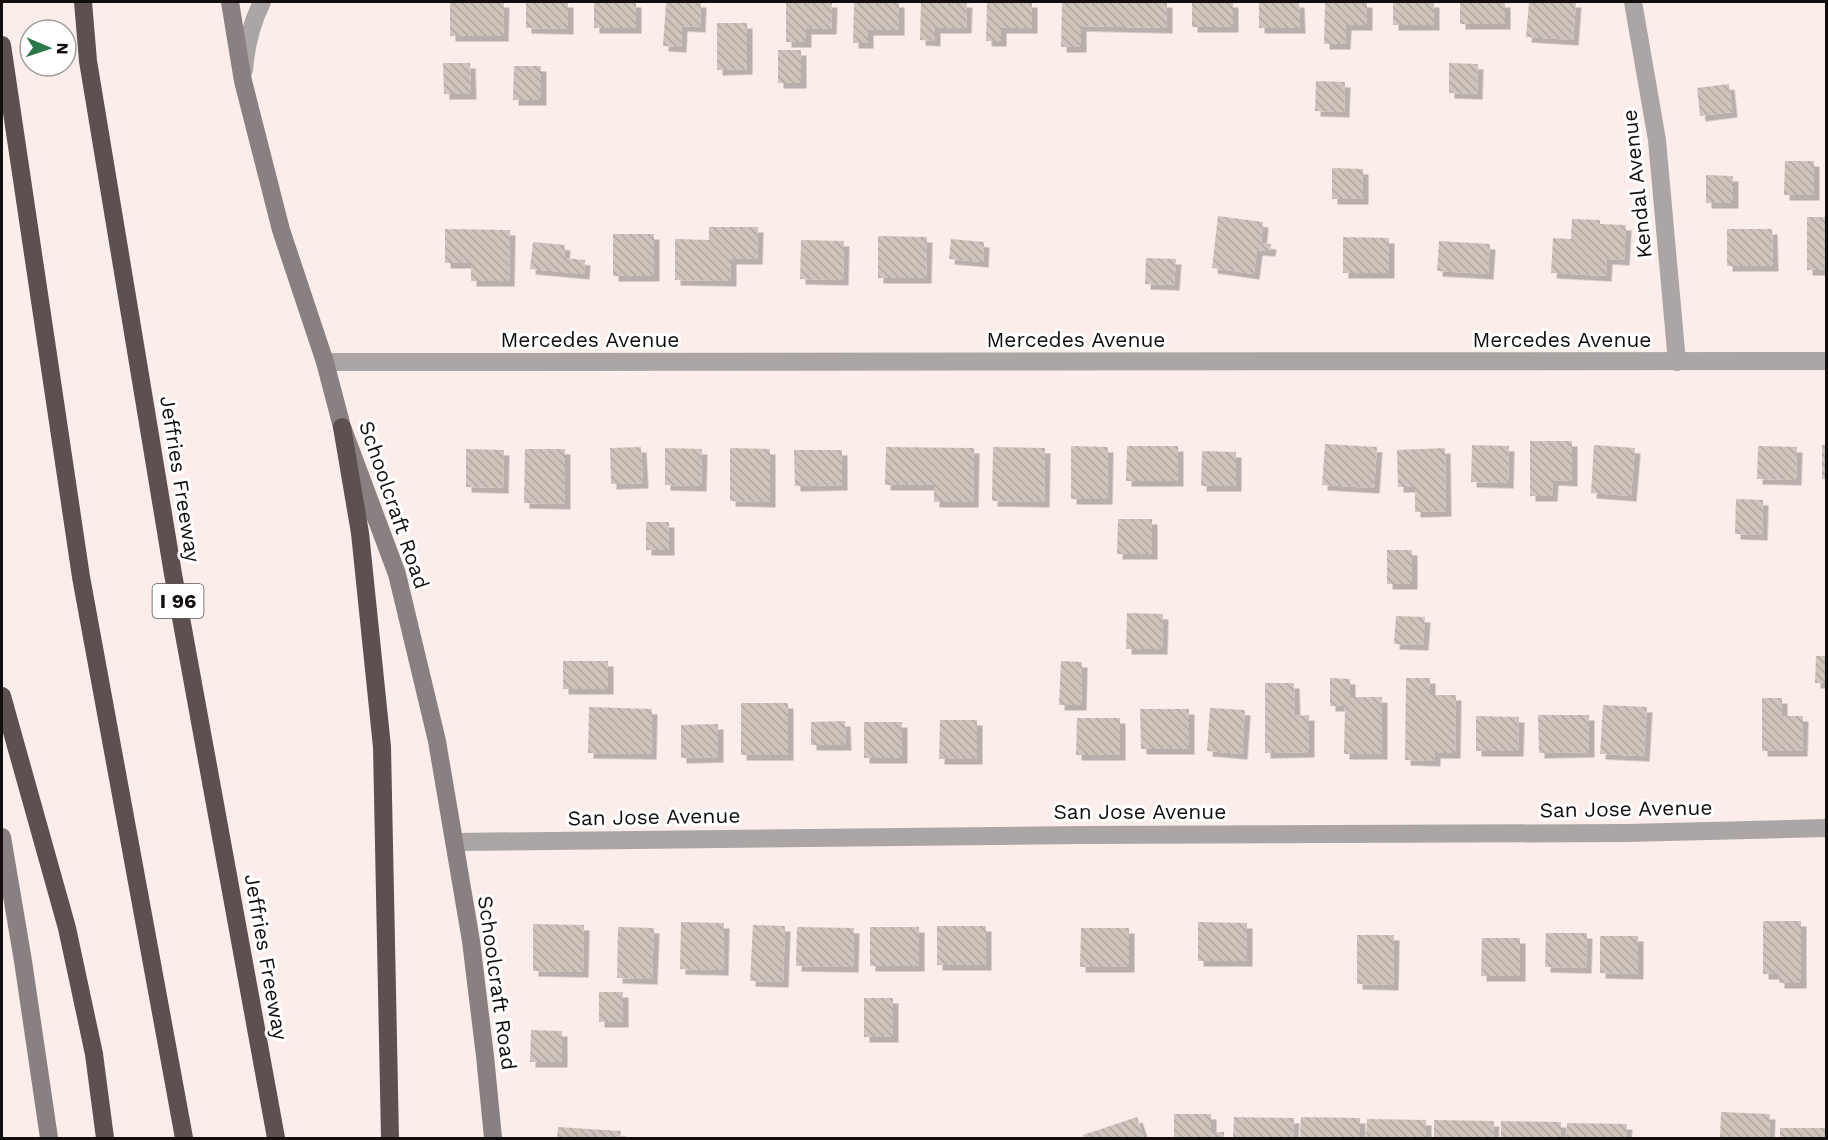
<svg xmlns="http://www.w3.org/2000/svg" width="1828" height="1140" viewBox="0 0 1828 1140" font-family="'Work Sans',sans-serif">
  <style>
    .building { fill: url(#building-back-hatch); filter: url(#shadow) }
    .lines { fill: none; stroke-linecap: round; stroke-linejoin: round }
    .minor { stroke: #aba5a5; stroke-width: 18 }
    .secondary { stroke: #898081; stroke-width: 18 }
    .motorway { stroke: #5c5051; stroke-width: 18 }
    .labels { text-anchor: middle; stroke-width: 6; stroke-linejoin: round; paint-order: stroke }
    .shield { fill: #fff; stroke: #5a5656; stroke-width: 1.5 }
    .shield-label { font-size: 20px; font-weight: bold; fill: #130e0d }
    .street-label { font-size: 21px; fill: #130e0d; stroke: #fff }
  </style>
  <defs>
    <pattern id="building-back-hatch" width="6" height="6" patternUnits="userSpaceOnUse" patternTransform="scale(1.5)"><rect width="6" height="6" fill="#cec4bc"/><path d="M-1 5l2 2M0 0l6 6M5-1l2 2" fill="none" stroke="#b0a7a0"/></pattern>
    <filter id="shadow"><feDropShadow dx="5.5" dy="5.5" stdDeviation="0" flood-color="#0004"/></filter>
  </defs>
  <rect width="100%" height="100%" fill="#fbeeea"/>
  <g class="building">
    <path d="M 450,2 L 504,2 L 503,36 L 450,36 Z"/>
    <path d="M 526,2 L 568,2 L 568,29 L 526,28 Z"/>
    <rect x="594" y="2" width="42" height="26"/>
    <path d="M 666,2 L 701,2 L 700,27 L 682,26 L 681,47 L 663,46 Z"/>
    <path d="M 786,2 L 832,2 L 831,29 L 806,29 L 806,42 L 786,42 Z"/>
    <path d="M 854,2 L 899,2 L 899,30 L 868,30 L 868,43 L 853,43 Z"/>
    <path d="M 921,2 L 967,2 L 966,28 L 935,28 L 935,41 L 920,40 Z"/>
    <path d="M 987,2 L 1032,2 L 1032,28 L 1001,28 L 1001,41 L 986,41 Z"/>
    <path d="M 1062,2 L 1167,2 L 1167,28 L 1081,26 L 1081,47 L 1061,47 Z"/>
    <rect x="1192" y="2" width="41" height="25"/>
    <path d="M 1259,2 L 1299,2 L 1300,28 L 1259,28 Z"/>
    <path d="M 1325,2 L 1367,2 L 1367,25 L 1346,25 L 1345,44 L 1324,44 Z"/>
    <rect x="1393" y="2" width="41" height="23"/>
    <rect x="1460" y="2" width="45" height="22"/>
    <path d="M 1529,2 L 1576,2 L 1573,40 L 1526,37 Z"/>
    <path d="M 717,23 L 747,23 L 747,69 L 717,70 Z"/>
    <rect x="778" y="50" width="23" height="33"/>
    <path d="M 443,63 L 470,63 L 471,94 L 444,94 Z"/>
    <path d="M 1449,63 L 1478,64 L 1477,94 L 1449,93 Z"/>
    <path d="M 514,66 L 541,66 L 541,100 L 513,100 Z"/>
    <path d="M 1316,81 L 1345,82 L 1344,112 L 1315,111 Z"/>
    <path d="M 1729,84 L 1732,112 L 1700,116 L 1697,88 Z"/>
    <path d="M 1785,161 L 1814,161 L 1814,195 L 1784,195 Z"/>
    <path d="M 1332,168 L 1363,169 L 1363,199 L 1332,199 Z"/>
    <path d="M 1706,175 L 1733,176 L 1733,203 L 1706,203 Z"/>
    <path d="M 1218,216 L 1263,222 L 1261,243 L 1271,244 L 1270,251 L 1257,250 L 1254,274 L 1212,268 Z"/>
    <rect x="1807" y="217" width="19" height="53"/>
    <path d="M 1572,219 L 1600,220 L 1600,224 L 1626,225 L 1624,260 L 1607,259 L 1606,276 L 1551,273 L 1553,238 L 1571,239 Z"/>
    <path d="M 709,227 L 758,227 L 757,259 L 731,259 L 731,281 L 675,280 L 675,239 L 709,240 Z"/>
    <path d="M 445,229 L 510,230 L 509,281 L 471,281 L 471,263 L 445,263 Z"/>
    <path d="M 1727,229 L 1772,229 L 1773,266 L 1727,266 Z"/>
    <rect x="613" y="234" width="41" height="42"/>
    <path d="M 878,236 L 927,237 L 926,278 L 878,278 Z"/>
    <path d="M 1343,237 L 1389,238 L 1389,273 L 1343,273 Z"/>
    <path d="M 951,239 L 984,242 L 983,262 L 949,259 Z"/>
    <path d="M 801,240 L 844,241 L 843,280 L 800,279 Z"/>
    <path d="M 1439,241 L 1490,244 L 1488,274 L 1437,271 Z"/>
    <path d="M 533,242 L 565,245 L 564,258 L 585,260 L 584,274 L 530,269 Z"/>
    <path d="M 1146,258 L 1176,259 L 1174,285 L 1145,284 Z"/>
    <path d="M 1530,441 L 1572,441 L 1572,481 L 1553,480 L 1552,496 L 1530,496 Z"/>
    <path d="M 1325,444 L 1377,447 L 1374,488 L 1322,485 Z"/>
    <path d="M 1472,445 L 1509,446 L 1508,483 L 1471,482 Z"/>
    <path d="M 1594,445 L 1635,448 L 1631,496 L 1591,493 Z"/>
    <rect x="1822" y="445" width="4" height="34"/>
    <path d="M 1071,446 L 1108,447 L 1107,499 L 1071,499 Z"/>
    <path d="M 1127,446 L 1178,446 L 1178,481 L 1126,481 Z"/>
    <path d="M 1758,446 L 1797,447 L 1796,480 L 1757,479 Z"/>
    <path d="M 641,447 L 643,483 L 611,484 L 610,448 Z"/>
    <path d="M 886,447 L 974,448 L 973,502 L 934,502 L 934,485 L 885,485 Z"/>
    <path d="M 993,447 L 1045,448 L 1044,502 L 992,501 Z"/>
    <path d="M 665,448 L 702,449 L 701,486 L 665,485 Z"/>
    <path d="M 730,448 L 770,449 L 770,502 L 730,501 Z"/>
    <path d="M 1445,448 L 1446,511 L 1415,512 L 1415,487 L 1398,487 L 1397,450 Z"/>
    <path d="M 466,449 L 504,450 L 503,488 L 466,487 Z"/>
    <path d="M 525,449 L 565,449 L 565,504 L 524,503 Z"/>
    <path d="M 794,450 L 842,450 L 842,485 L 795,486 Z"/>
    <path d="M 1202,451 L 1236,452 L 1236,486 L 1201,486 Z"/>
    <path d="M 1736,499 L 1763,500 L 1762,535 L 1735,534 Z"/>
    <path d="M 1118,519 L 1152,519 L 1152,554 L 1117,554 Z"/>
    <rect x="646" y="522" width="23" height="28"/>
    <rect x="1387" y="550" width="25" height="34"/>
    <path d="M 1127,613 L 1163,614 L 1162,649 L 1126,649 Z"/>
    <path d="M 1396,616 L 1425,617 L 1423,645 L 1394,644 Z"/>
    <path d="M 1816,656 L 1826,656 L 1826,683 L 1815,683 Z"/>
    <rect x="563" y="661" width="45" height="28"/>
    <path d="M 1061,661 L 1082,662 L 1081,705 L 1059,705 Z"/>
    <path d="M 1330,678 L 1350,679 L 1350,697 L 1382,697 L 1382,754 L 1344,754 L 1345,706 L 1330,706 Z"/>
    <path d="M 1406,678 L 1430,678 L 1430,695 L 1456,695 L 1455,753 L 1435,753 L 1435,761 L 1405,760 Z"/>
    <path d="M 1265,683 L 1294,683 L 1295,716 L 1309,715 L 1309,752 L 1265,753 Z"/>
    <path d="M 1762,698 L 1782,698 L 1782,716 L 1803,716 L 1802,751 L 1762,751 Z"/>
    <rect x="741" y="703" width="47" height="52"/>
    <path d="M 1603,705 L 1647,707 L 1644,756 L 1600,754 Z"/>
    <path d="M 589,707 L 652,709 L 651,754 L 588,753 Z"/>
    <path d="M 1210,708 L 1245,710 L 1242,754 L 1207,751 Z"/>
    <path d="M 1140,709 L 1189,709 L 1189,749 L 1141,749 Z"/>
    <path d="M 1538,715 L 1589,715 L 1589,752 L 1539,753 Z"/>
    <path d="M 1476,716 L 1519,717 L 1518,751 L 1476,751 Z"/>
    <path d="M 1077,718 L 1120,718 L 1120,755 L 1076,755 Z"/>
    <path d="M 940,720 L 977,720 L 977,759 L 939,759 Z"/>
    <path d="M 845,721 L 846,745 L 811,745 L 811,722 Z"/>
    <rect x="864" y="722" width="38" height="36"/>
    <path d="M 718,724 L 718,757 L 681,758 L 681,725 Z"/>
    <path d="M 1763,921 L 1801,921 L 1801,983 L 1779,983 L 1779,974 L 1763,974 Z"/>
    <path d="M 681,922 L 724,923 L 723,970 L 680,969 Z"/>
    <path d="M 1198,922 L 1247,923 L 1247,961 L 1198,961 Z"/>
    <path d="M 533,924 L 584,925 L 583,972 L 533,971 Z"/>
    <path d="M 753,925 L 785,926 L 783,982 L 750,981 Z"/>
    <rect x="937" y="926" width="49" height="39"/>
    <path d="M 618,927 L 654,928 L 652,979 L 617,978 Z"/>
    <path d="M 797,927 L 854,928 L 853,967 L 796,966 Z"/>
    <rect x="870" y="927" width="49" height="39"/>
    <path d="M 1081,928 L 1129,928 L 1129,967 L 1080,967 Z"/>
    <path d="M 1546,933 L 1587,933 L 1586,968 L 1545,967 Z"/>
    <path d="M 1357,935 L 1394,935 L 1393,985 L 1357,984 Z"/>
    <path d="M 1600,936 L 1638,936 L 1638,974 L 1600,973 Z"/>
    <path d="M 1482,938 L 1520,938 L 1520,976 L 1481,976 Z"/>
    <rect x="599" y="992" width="24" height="30"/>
    <rect x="864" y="998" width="29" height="39"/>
    <path d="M 531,1030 L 562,1031 L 562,1062 L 530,1062 Z"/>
    <path d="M 1721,1112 L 1770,1114 L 1769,1138 L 1720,1138 Z"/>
    <path d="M 1174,1114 L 1211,1114 L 1211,1132 L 1224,1132 L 1224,1138 L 1174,1138 Z"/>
    <path d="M 1137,1117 L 1144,1138 L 1084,1138 L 1083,1135 Z"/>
    <path d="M 1234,1117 L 1294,1118 L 1293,1138 L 1233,1138 Z"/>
    <path d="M 1301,1117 L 1360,1118 L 1360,1138 L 1300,1138 Z"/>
    <path d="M 1367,1119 L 1426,1120 L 1426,1138 L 1366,1138 Z"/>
    <path d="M 1434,1120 L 1494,1121 L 1493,1138 L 1434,1138 Z"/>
    <path d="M 1501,1121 L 1561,1122 L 1561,1138 L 1501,1138 Z"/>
    <path d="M 1567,1123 L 1627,1124 L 1626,1138 L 1567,1138 Z"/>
    <path d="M 558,1127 L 621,1131 L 620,1138 L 557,1138 Z"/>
    <rect x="1780" y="1128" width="46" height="10"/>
  </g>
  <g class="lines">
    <g class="minor">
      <path d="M 1633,2 L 1657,140 L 1677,362"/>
      <path d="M 244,70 C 246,45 251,24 262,2"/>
      <path d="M 325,362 L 1826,361"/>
      <path d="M 454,842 L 1081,835 L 1627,833 L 1826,828"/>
    </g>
    <g class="secondary">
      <path d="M 230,2 L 243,81 L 281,230 L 325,362 L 342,427 L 397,574 L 437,741 L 471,941 L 485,1056 L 493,1138"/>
      <path d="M 2,837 L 23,961 L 49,1138"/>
    </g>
    <g class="motorway">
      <path d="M 83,2 L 88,61 L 173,574 L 276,1138"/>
      <path d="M 2,45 L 81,577 L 184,1138"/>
      <path d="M 342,427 L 360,533 L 382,747 L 390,1138"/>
      <path d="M 2,696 L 67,928 L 94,1054 L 105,1138"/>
    </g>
  </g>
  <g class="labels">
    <rect class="shield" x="152.5" y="584" width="51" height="34" rx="4.5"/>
    <g class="shield-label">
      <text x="178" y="608">I 96</text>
    </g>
    <g class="street-label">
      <text transform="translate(1637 184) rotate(-96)" y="7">Kendal Avenue</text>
      <text x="590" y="347">Mercedes Avenue</text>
      <text x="1076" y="347">Mercedes Avenue</text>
      <text x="1562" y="347">Mercedes Avenue</text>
      <text transform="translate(180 479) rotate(81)" y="7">Jeffries Freeway</text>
      <text transform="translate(394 505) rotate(71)" y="7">Schoolcraft Road</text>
      <text transform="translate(1626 809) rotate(-1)" y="7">San Jose Avenue</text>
      <text x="1140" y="819">San Jose Avenue</text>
      <text transform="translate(654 817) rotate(-1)" y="7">San Jose Avenue</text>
      <text transform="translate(266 957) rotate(80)" y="7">Jeffries Freeway</text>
      <text transform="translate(497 983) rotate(82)" y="7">Schoolcraft Road</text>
    </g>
  </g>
  <rect width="1828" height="1140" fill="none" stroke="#130e0d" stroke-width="6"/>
  <g transform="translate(48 48) rotate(92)"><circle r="28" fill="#ffffff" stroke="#a19f9e" stroke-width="1.5"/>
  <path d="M0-4.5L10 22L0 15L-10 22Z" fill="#2a7847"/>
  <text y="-9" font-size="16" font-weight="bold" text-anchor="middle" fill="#130e0d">N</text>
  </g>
</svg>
